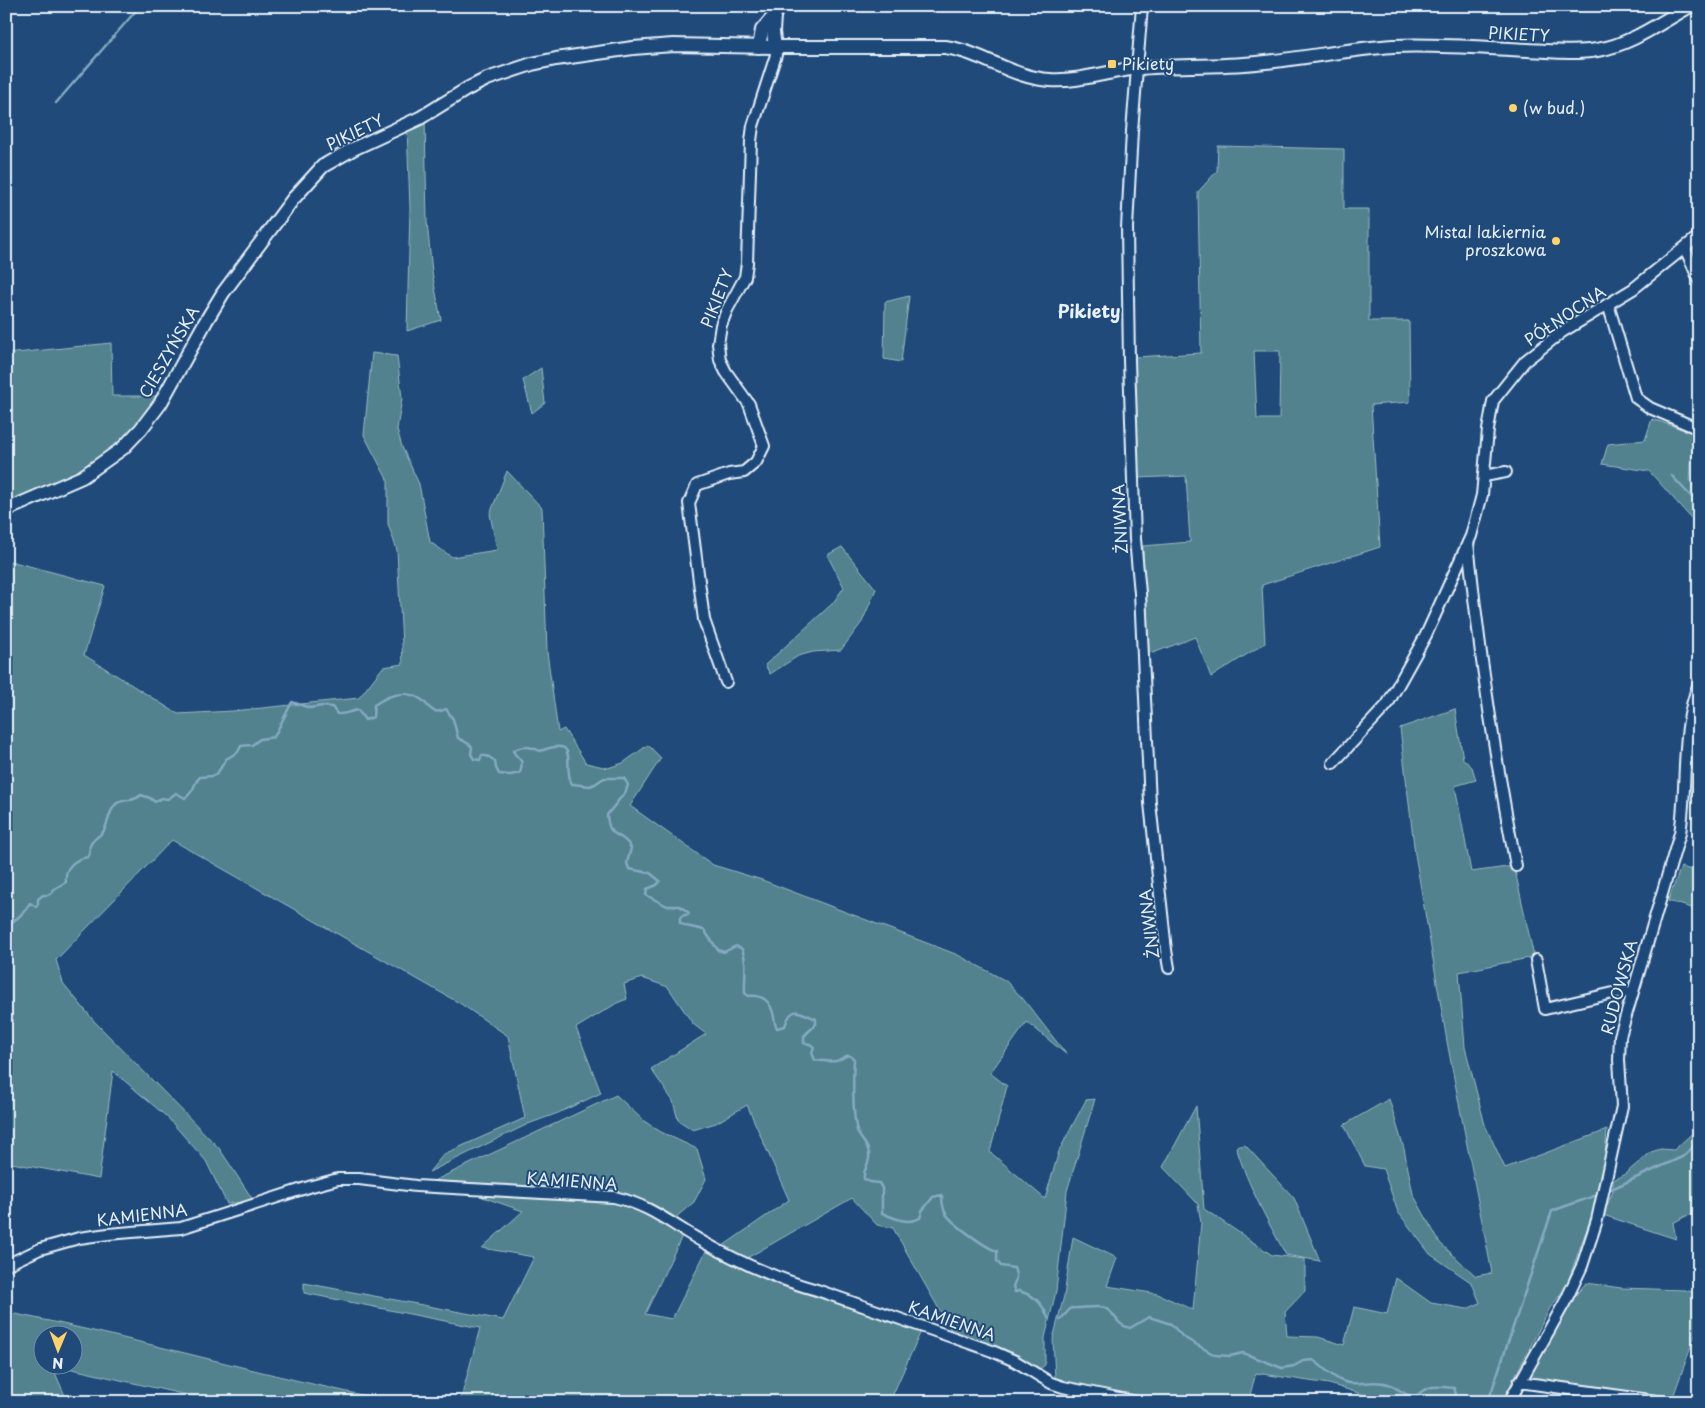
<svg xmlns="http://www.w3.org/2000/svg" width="1705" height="1408" viewBox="0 0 1705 1408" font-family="'Playpen Sans',sans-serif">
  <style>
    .green { fill: #51828d; stroke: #9cbac2; fill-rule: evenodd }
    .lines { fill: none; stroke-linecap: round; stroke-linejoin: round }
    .stream { stroke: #85aac3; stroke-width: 2.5 }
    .minor-casing { stroke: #e8f1f8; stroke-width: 14 }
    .tertiary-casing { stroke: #e8f1f8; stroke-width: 16 }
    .minor { stroke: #1f4a7a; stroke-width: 10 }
    .tertiary { stroke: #1f4a7a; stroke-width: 12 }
    .poi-dot { fill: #ffd166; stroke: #1f4a7a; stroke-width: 2 }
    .labels { text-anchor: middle; stroke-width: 4; stroke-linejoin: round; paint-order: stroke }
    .street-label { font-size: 16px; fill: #e8f1f8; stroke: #1f4a7a }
    .poi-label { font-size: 16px; fill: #e8f1f8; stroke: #1f4a7a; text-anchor: start }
    .neighbourhood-label { font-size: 18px; font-weight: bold; fill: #e8f1f8; stroke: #1f4a7a }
  </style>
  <rect width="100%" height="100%" fill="#1f4a7a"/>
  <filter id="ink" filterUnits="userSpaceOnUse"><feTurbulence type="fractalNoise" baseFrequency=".02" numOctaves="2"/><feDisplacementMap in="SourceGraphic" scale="10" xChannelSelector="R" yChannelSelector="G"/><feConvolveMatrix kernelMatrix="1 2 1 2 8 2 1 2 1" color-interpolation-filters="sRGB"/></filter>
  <g filter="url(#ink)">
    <g class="green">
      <path d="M 425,118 L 427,222 L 432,272 L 441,320 L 407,331 L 410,208 L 407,127 Z"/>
      <path d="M 1218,146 L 1344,149 L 1344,209 L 1369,209 L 1369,321 L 1409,321 L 1410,402 L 1371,405 L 1380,547 L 1262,585 L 1265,643 L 1211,677 L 1195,637 L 1153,653 L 1146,651 L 1143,546 L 1190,542 L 1186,476 L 1137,478 L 1135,357 L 1201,353 L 1198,192 L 1217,171 ZM 1254,351 L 1280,351 L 1279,419 L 1257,419 Z"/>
      <path d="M 909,296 L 901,362 L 884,359 L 885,302 Z"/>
      <path d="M 111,343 L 112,396 L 157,396 L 142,424 L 113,448 L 75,475 L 6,505 L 6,354 Z"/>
      <path d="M 372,353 L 397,356 L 402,398 L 397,429 L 402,447 L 419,484 L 430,542 L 452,557 L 497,550 L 490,514 L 507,471 L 542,508 L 547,652 L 558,732 L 564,729 L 586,763 L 608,768 L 623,763 L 648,745 L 661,758 L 630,806 L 713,865 L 762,880 L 958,955 L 1006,981 L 1024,1000 L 1067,1055 L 1027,1022 L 990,1073 L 1007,1086 L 990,1152 L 1045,1199 L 1059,1151 L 1086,1100 L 1095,1099 L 1067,1191 L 1056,1291 L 1045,1338 L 1045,1365 L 1040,1369 L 1006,1352 L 952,1332 L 893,1228 L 877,1225 L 852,1198 L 747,1258 L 723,1246 L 789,1200 L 747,1105 L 716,1123 L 693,1130 L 678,1120 L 673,1101 L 651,1069 L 706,1034 L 693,1024 L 668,987 L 642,978 L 624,984 L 627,999 L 617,1003 L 576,1028 L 601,1093 L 558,1113 L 528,1124 L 429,1172 L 444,1154 L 525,1118 L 508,1036 L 461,1004 L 172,840 L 56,960 L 63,983 L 94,1021 L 219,1148 L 253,1200 L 227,1204 L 206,1161 L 167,1117 L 113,1071 L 99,1179 L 6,1162 L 6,659 L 10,640 L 6,635 L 6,572 L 10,561 L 105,586 L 84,655 L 178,714 L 233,711 L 359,698 L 383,667 L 403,664 L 397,550 L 388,524 L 388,481 L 364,435 Z"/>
      <path d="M 541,368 L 545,403 L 532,413 L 523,380 Z"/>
      <path d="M 1652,419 L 1693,433 L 1690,482 L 1699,488 L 1699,527 L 1649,471 L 1602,464 L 1608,444 L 1645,440 Z"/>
      <path d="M 842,547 L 876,589 L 862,622 L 841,650 L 813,652 L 798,656 L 770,674 L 765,665 L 833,603 L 844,587 L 827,555 Z"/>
      <path d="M 1455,709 L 1463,759 L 1472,767 L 1476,780 L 1455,786 L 1471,872 L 1514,866 L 1534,957 L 1459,972 L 1465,1047 L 1485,1125 L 1505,1168 L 1607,1130 L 1604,1169 L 1597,1201 L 1566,1287 L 1550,1308 L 1502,1402 L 1388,1402 L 1329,1384 L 1256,1373 L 1248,1402 L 1161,1402 L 1071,1384 L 1055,1378 L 1053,1339 L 1064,1296 L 1073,1237 L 1117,1258 L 1107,1286 L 1158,1294 L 1193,1310 L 1201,1223 L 1198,1204 L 1163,1167 L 1196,1106 L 1204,1209 L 1272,1255 L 1305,1259 L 1305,1291 L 1285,1312 L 1287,1336 L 1318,1337 L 1344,1345 L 1354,1307 L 1387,1314 L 1396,1278 L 1431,1303 L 1467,1309 L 1480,1303 L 1472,1283 L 1430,1254 L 1398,1212 L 1383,1169 L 1365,1166 L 1344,1125 L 1389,1099 L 1404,1149 L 1413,1194 L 1440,1243 L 1476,1276 L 1492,1273 L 1448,1047 L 1415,854 L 1400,728 Z"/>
      <path d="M 1681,867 L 1699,872 L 1699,910 L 1668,901 Z"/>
      <path d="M 616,1095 L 644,1121 L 661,1132 L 697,1149 L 706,1179 L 694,1202 L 675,1218 L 645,1202 L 618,1194 L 427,1184 Z"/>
      <path d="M 1699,1127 L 1699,1213 L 1686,1216 L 1673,1223 L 1676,1239 L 1603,1215 L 1613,1191 L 1613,1180 L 1625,1174 L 1651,1152 L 1661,1149 L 1674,1150 Z"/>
      <path d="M 1245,1145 L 1294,1198 L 1320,1261 L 1286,1255 C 1267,1220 1248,1186 1236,1147 Z"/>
      <path d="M 474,1194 L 614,1202 L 644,1211 L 682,1236 L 645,1314 L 672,1319 L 707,1249 L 773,1283 L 921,1331 L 890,1401 L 893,1402 L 460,1402 L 480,1328 L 304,1293 L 304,1283 L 503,1320 L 534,1257 L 482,1248 L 523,1211 Z"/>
      <path d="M 1586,1283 L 1621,1288 L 1685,1290 L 1699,1294 L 1699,1324 L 1673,1397 L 1526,1378 L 1569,1303 Z"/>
      <path d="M 6,1312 C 137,1338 265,1376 395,1402 L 217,1402 L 59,1366 L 72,1366 L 72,1336 L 42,1336 L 42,1366 L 59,1366 L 56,1375 L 66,1398 L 64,1402 L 6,1402 Z"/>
    </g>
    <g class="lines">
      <g class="stream">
        <path d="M 56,103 L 140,6"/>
        <path d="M 1672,476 L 1699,505"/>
        <path d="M 6,927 C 17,918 23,915 30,903 L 36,907 L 38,904 L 38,899 L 43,895 L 48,895 L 53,892 L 54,889 L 66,882 C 64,867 75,859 88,857 C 91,853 89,851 90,846 C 92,839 99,837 103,832 C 109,824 108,811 116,804 C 123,798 133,803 141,795 L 150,798 L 155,802 L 161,798 L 168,799 L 176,793 L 185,798 C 197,789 192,784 200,777 L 212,776 L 217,774 L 226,759 L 238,752 L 241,746 L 252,745 L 260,739 L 274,737 L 292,702 L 310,708 L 322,706 L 332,707 L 337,714 C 345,715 350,711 358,710 L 365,720 L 373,717 L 374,705 C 390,694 406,689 422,700 C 426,703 429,709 434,711 C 438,712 442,711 446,709 L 453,719 L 458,738 L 469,744 L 472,747 L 471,754 L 474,759 L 480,760 L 482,755 L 489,757 L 495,761 L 496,768 L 499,774 L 510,775 L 520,773 C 525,757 518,761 513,751 C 522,745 531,746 540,751 C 583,735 561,767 572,784 L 590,786 L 595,784 L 604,778 L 624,778 L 628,785 L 626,791 L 607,815 C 609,842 622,830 631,848 L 627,863 L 629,869 L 650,873 L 660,881 L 657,885 L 647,889 L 646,895 L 667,906 L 680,906 L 689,913 L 688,915 L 683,915 L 680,918 L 680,923 L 686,926 L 704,930 L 718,950 L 724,952 L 736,946 L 742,949 C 748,964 744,977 745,993 L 748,996 C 763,994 771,1001 774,1017 C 775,1022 774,1024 777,1028 L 785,1026 C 792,1004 799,1012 816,1019 L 816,1024 L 804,1036 L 804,1043 L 810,1044 L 814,1047 L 812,1053 L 815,1060 C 821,1061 830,1062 836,1061 C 844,1059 847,1051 854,1059 C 853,1076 852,1119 858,1133 C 861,1140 868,1145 869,1153 C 871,1163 862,1170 864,1179 L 870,1182 L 879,1183 L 882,1188 L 882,1213 C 893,1218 908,1225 920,1218 L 922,1211 L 933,1197 L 942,1195 C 942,1201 943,1209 946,1214 C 953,1224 986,1248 997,1251 L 997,1261 L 1001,1266 L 1014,1268 C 1017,1275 1017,1279 1013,1286 L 1015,1292 L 1019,1291 C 1035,1296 1042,1302 1048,1318"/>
        <path d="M 1607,1191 L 1682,1157 L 1699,1142"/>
        <path d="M 1060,1320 L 1071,1308 C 1080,1309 1098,1305 1105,1308 C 1116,1313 1115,1325 1130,1328 L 1149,1317 L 1171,1324 L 1183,1337 L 1215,1355 L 1230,1356 L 1243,1353 L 1282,1368 L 1294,1366 L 1303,1361 L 1313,1360 C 1324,1367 1335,1381 1349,1383 C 1362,1385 1374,1379 1388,1384 C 1397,1387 1406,1397 1416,1397 C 1426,1384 1438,1386 1454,1388 L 1456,1394 L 1453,1402"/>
        <path d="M 1488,1402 L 1552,1211 L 1600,1194"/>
      </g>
      <g class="minor-casing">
        <g id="minor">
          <path d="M 1142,6 L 1132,131 L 1127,228 L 1129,361 L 1135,539 L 1140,593 L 1150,803 L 1166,950 L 1169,968"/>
          <path d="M 1685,248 L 1699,280"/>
          <path d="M 1608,304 L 1636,398 L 1650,408 L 1699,429"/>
          <path d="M 1484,476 L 1506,472"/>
          <path d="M 1468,543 C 1479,651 1495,759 1516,866"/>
          <path d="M 726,682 L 704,620 L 689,503 L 697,485 L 729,474 L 744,472 L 756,462 L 764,446 L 749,404 L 726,372 L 720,360 L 718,344 L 721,325 L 727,310 L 745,277 L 747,263 L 751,141 L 753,126 L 776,55 L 775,47"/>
          <path d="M 1333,763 L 1387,705 L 1426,635 L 1471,536 L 1482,495 L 1488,430 L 1493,401 L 1525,361 L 1562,332 L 1633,289 L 1699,236"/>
          <path d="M 1536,960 L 1545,1009 L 1613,993 L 1632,992"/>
          <path d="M 6,1265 L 40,1249 L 79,1238 L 108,1234 L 181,1228 L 312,1186 L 338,1179 L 359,1179 L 416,1186 L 614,1197 C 650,1205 671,1224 703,1242 C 739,1262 777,1279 817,1290 L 992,1351 L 1015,1361 L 1051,1383 L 1063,1387 L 1138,1402"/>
          <path d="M 1519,1382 L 1664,1402"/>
          <path d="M 1509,1402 L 1566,1300 L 1582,1266 L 1597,1220 L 1622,1106 L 1619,1060 L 1620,1036 L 1680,833 C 1688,783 1680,730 1699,683"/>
        </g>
      </g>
      <g class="tertiary-casing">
        <g id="tertiary">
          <path d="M 774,16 L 773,32 L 775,47"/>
          <path d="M 759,47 L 762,30 L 774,16 L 779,6"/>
          <path d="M 6,510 L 82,477 L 123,448 L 141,429 L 160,404 L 206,321 L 223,293 L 293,199 L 323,166 L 353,149 L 420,118 L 467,89 L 487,79 L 532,64 L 556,59 L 633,48 L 673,45 L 775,47 L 945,47 C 982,52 1012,78 1050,80 C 1079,82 1109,71 1138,68 C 1177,65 1217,67 1256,63 C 1302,59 1348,49 1393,46 C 1438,44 1483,48 1528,50 C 1550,51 1574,54 1597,50 C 1630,45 1660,23 1690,6"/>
        </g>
      </g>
      <use href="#minor" class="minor"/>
      <use href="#tertiary" class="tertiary"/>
    </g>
  </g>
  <g class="poi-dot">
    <rect x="1107" y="59" width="10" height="10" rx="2.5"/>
    <circle cx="1513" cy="108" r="5"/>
    <circle cx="1556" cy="241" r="5"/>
  </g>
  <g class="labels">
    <g class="street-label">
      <text transform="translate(1519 34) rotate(3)" y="6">PIKIETY</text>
      <text transform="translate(355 132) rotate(-26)" y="6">PIKIETY</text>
      <text transform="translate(717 298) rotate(-69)" y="6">PIKIETY</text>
      <text transform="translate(1565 316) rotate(-34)" y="6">PÓŁNOCNA</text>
      <text transform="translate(169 352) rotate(-60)" y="6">CIESZYŃSKA</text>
      <text transform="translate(1120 519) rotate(-93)" y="6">ŻNIWNA</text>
      <text transform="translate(1149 924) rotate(-97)" y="6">ŻNIWNA</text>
      <text transform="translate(1619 987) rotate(-75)" y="6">RUDOWSKA</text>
      <text transform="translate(572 1181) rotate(4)" y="6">KAMIENNA</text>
      <text transform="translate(142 1215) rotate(-7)" y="6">KAMIENNA</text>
      <text transform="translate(952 1321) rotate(19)" y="6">KAMIENNA</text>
    </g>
    <g class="poi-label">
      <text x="1122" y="70">Pikiety</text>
      <text x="1523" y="114">(w bud.)</text>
      <text x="1546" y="238" text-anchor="end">Mistal lakiernia<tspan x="1546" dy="18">proszkowa</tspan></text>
    </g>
    <g class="neighbourhood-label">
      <text x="1089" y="318">Pikiety</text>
    </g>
  </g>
  <rect width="1705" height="1408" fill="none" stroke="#1f4a7a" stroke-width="25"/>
  <rect x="12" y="12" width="1680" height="1383" fill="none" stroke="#e8f1f8" stroke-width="2" filter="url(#ink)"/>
  <g transform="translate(58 1350) rotate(181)"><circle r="24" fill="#1f4a7a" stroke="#6f8dac"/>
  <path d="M0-4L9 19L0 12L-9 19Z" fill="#ffd166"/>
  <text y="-8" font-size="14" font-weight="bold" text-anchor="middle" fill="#e8f1f8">N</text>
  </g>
</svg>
